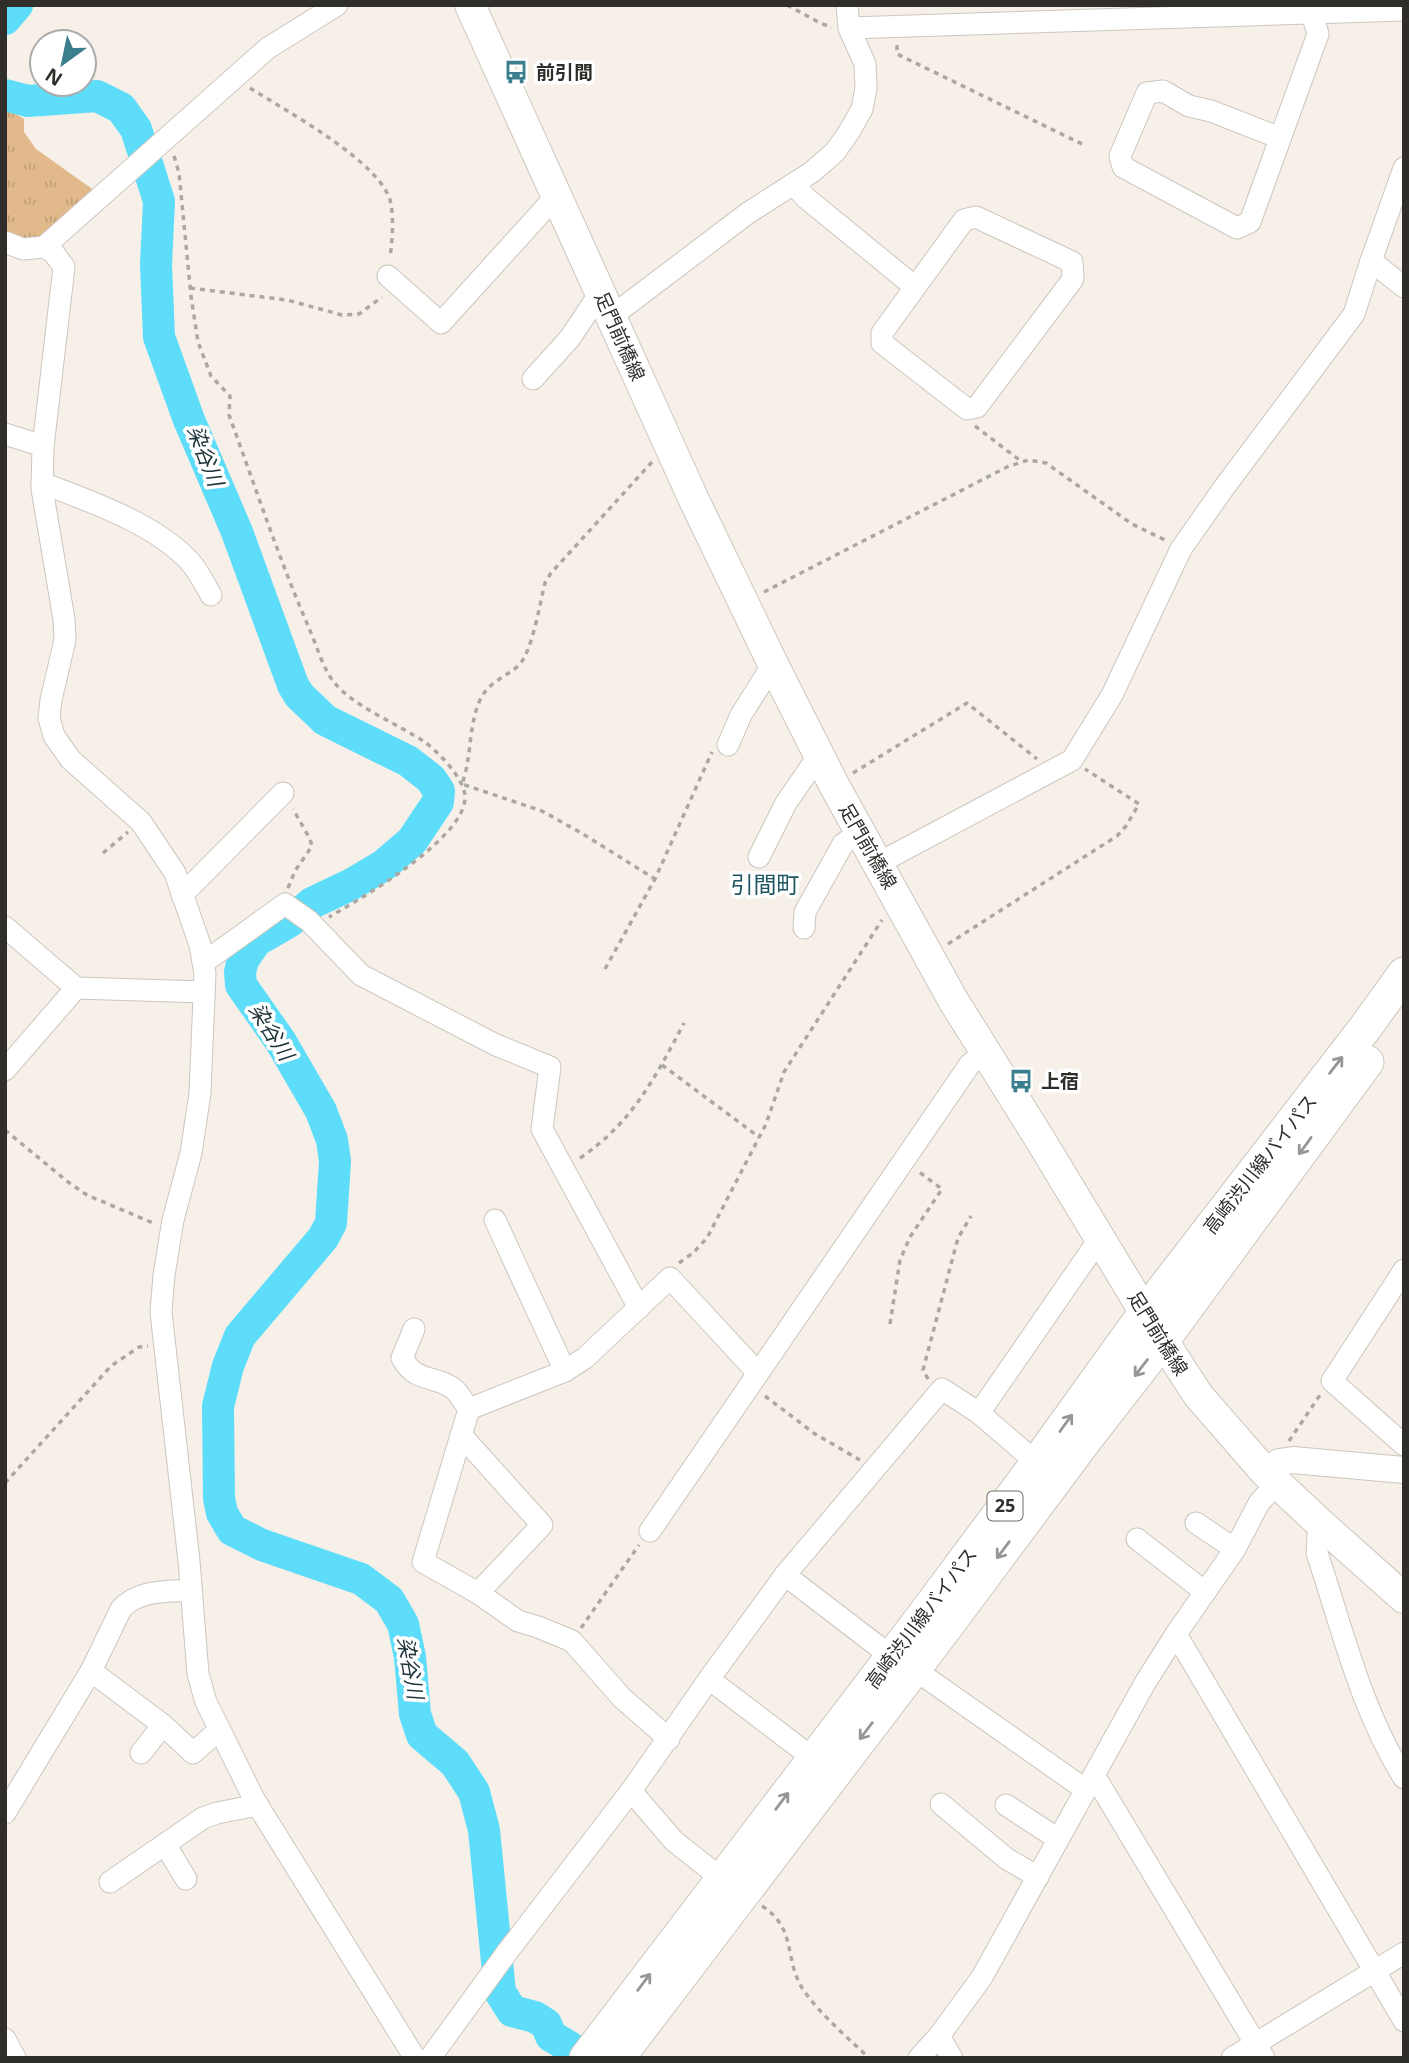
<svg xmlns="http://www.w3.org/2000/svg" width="1409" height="2063" viewBox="0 0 1409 2063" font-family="'Open Sans','Noto Sans JP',sans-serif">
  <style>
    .park { fill: url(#park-tufts) }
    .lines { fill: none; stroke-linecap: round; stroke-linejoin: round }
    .river { stroke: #5dddf9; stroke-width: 32 }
    .minor-casing { stroke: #ccc6bf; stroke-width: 23 }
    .tertiary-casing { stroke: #ccc6bf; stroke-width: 28 }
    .secondary-casing { stroke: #ccc6bf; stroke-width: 32 }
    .primary-casing { stroke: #ccc6bf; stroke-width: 35 }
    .path { stroke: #aba7a1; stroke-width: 3.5; stroke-dasharray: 5 5; stroke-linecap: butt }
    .minor { stroke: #fff; stroke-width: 21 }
    .tertiary { stroke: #fff; stroke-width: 26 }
    .secondary { stroke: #fff; stroke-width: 30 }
    .primary { stroke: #fff; stroke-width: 33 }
    .oneway { stroke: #989695 }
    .labels { text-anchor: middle; stroke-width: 7; stroke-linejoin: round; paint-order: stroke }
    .shield { fill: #fff; stroke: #6e6d6b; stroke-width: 2 }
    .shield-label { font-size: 18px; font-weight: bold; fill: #302e2b }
    .poi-label { font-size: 19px; font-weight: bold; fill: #302e2b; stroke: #fff; text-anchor: start }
    .street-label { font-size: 19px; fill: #302e2b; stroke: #fff }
    .water-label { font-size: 21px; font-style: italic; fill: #20363c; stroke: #fff }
    .quarter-label { font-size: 23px; fill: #1d5560; stroke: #fff }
  </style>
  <defs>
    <pattern id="park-tufts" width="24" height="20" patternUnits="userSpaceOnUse" patternTransform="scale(1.75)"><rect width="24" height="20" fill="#e1b98b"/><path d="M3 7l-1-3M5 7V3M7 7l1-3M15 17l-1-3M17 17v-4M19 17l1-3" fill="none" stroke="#c19f78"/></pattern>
  </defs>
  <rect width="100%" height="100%" fill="#f6f0e9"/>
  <path class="park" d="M 5,107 L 24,119 L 24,132 L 36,149 L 102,196 L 44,247 L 5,242 Z"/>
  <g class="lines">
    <g class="river">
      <path d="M 5,19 L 17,5"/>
      <path d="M 5,95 L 28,101 L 97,96 L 121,108 L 136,129 L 159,201 L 156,265 L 159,337 L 189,420 L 237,532 L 293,685 L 299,695 L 325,720 L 408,761 L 431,779 L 439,791 L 438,802 L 412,841 L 384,865 L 352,884 L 312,903 L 289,922 L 256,941 L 243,960 L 240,972 L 241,985 L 281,1042 L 321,1111 L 332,1140 L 335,1161 L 331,1223 L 323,1238 L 240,1336 L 228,1366 L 218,1406 L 219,1498 L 222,1513 L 232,1530 L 262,1545 L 361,1579 L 389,1600 L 403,1624 L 410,1657 L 415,1714 L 422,1735 L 455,1763 L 474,1792 L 484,1830 L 500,1992 L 512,2011 L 535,2017 L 546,2024 L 551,2036 L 588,2058"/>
    </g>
    <g class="minor-casing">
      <g id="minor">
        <path d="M 849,28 L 1404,10"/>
        <path d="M 1280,138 L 1211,111 L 1189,106 L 1163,91 L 1147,93 L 1120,156 L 1123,167 L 1237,228 L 1250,222 L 1318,34 L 1312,14"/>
        <path d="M 793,184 L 806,198 L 915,287"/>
        <path d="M 976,217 L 1072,262 L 1073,279 L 977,407 L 967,409 L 882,343 L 882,333 L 964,220 Z"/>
        <path d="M 5,242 L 23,249 L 44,247 L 268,48 L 337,5"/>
        <path d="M 44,247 L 53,252 L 64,267 L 43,447 L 42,489 L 64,619 L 65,640 L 51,700 L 49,718 L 54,736 L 71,760 L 141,822 L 175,873 L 200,945 L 205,973 L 200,1093 L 191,1153 L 173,1220 L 164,1275 L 161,1312 L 189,1561 L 198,1674 L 206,1702 L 255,1801 L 415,2058"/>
        <path d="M 1371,261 L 1404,287"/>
        <path d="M 388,276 L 441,323 L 557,195"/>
        <path d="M 612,316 L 748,213 L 812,172 L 835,152 L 849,132 L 862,109 L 866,88 L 865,64 L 849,28 L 847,5"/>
        <path d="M 533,379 L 570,338 L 600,293"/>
        <path d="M 5,434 L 43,446"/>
        <path d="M 42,483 C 89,501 157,524 191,563 C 199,572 205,585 211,595"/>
        <path d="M 728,745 L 741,715 L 773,664"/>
        <path d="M 759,857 L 786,803 L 819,755"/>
        <path d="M 877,864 L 1072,760 L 1112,695 L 1181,549 L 1223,489 L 1354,314 L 1371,261 L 1404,168"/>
        <path d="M 182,895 L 283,793"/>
        <path d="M 5,927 L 76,988"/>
        <path d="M 804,928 L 805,912 L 843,844 L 860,832"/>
        <path d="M 203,963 L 285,904 L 309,921 L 361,975 L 496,1045 L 550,1067 L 542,1129 L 639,1308"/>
        <path d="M 5,1070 L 76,988 L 204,992"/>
        <path d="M 495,1220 L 565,1371"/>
        <path d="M 1404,1270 L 1332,1381 L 1404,1445"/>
        <path d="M 414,1329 L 402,1358 C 416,1384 438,1375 455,1390 C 460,1395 464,1403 469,1409"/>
        <path d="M 979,1413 L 1037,1463"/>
        <path d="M 461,1435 L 542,1525 L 478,1593"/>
        <path d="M 1196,1523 L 1235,1549"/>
        <path d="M 1323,1526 L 1318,1535 L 1317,1553 C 1342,1628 1361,1710 1404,1778"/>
        <path d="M 650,1531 L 970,1064 L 984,1053"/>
        <path d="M 1137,1539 L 1205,1592"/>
        <path d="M 785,1575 L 892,1657"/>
        <path d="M 1176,1634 L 1404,2021"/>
        <path d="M 914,1669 L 1086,1790"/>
        <path d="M 91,1671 L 163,1725 L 193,1753 L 219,1730"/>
        <path d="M 709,1679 L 814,1759"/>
        <path d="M 669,1739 L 622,1698 L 572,1641 L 538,1627 L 518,1621 L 478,1593 L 423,1562 L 469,1409 L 565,1371 L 585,1358 L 670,1278 L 758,1373"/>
        <path d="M 141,1753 L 163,1725"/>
        <path d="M 1094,1775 L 1264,2058"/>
        <path d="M 631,1791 L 674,1841 L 722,1879"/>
        <path d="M 941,1804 L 1007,1859 L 1038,1877"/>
        <path d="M 1006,1805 L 1058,1839"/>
        <path d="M 5,1813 L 91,1671 L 121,1609 C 139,1589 167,1592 191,1590"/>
        <path d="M 165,1844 L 186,1879"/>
        <path d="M 110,1882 L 203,1818 L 217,1813 L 258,1805"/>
        <path d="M 939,2036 L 952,2058"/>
        <path d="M 5,2039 L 15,2058"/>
        <path d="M 430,2058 L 508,1951 L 631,1791 L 709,1679 L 785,1575 L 942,1389 L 979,1413 L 1100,1238"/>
        <path d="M 919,2058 L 939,2036 L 982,1977 L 1145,1683 L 1176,1634 L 1235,1549 L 1259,1503 L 1277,1483"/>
        <path d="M 1232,2058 L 1404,1953"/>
      </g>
    </g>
    <g class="tertiary-casing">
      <path id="tertiary" d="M 1264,1471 L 1279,1462 L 1293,1460 L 1404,1470"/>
    </g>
    <g class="secondary-casing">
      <path id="secondary" d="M 470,5 L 694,500 L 773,664 L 834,785 L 953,1000 L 1041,1141 L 1145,1313 L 1198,1395 L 1264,1471 L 1323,1526 L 1404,1598"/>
    </g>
    <g class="primary-casing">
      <g id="primary">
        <path d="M 586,2058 L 923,1616 L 1037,1463 L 1145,1313 L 1365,1028 L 1404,974"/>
        <path d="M 618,2058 L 943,1631 L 1086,1439 L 1163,1340 L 1367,1062"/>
      </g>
    </g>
    <g class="path">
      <path d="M 787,5 L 822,24 L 832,27"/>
      <path d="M 897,45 L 897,54 L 1082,144"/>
      <path d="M 250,88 C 284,110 384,163 391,204 C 394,221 392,242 390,258"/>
      <path d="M 174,156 L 179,173 L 191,296 L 198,342 L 211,376 L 230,396 L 229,415 C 255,486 279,559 309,628 C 316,644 323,668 333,681 C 353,707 399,724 426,743 C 439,753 466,780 465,798 C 464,839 362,898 329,917"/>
      <path d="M 190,288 L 287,300 L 342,315 L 359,314 L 382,297"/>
      <path d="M 975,426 L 1022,462"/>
      <path d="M 652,462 L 551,573 L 545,583 C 540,603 532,652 519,665 C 505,678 488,682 480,700 C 468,727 472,757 462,784 L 542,811 L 583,834 L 655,879"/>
      <path d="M 764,592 L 1007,467 L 1028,460 L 1046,463 L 1132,524 L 1167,541"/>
      <path d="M 853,773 L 967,703 L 1037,759"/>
      <path d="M 103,853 L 128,832"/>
      <path d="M 288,888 L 295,871 L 312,846 L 310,839 L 293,809"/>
      <path d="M 948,944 L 1117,836 L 1126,826 L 1139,804 L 1085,769"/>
      <path d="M 605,969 L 655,879 L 712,752"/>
      <path d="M 662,1065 L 759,1137"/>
      <path d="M 5,1130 L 68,1182 L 87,1195 L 153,1223"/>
      <path d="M 580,1158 C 632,1123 655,1078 684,1023"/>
      <path d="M 679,1263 L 693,1253 L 707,1238 L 766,1124 L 784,1072 L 882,920"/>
      <path d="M 890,1324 L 900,1260 L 910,1237 L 942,1189 L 918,1171"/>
      <path d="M 928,1379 L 923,1370 L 958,1238 L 971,1216"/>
      <path d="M 765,1396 L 815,1434 L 860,1460"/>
      <path d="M 1289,1441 L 1320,1395"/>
      <path d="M 5,1483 L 111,1366 L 139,1347 L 148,1346"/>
      <path d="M 581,1628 L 639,1545"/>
      <path d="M 762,1906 C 798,1929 783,1960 804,1991 C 822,2016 847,2037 869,2058"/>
    </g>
    <use href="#minor" class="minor"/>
    <use href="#tertiary" class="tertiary"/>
    <use href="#secondary" class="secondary"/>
    <use href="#primary" class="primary"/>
  </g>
  <defs><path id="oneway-shaft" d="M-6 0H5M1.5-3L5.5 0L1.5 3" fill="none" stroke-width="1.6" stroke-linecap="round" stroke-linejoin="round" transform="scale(1.75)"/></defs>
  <g class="oneway">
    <use href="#oneway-shaft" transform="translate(1336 1065) rotate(-52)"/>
    <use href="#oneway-shaft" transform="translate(1305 1146) rotate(126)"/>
    <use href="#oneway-shaft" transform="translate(1141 1368) rotate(128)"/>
    <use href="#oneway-shaft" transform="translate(1066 1423) rotate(-54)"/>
    <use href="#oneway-shaft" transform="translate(1003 1550) rotate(127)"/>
    <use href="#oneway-shaft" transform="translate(866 1731) rotate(127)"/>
    <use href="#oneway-shaft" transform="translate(782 1801) rotate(-53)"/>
    <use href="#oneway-shaft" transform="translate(644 1982) rotate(-53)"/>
  </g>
  <defs>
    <g id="bus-bare" transform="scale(1.89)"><path d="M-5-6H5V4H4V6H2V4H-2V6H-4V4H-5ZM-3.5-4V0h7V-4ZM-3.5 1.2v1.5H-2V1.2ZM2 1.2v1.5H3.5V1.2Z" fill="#3b7e8e" stroke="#fff" stroke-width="2.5" paint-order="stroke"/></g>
  </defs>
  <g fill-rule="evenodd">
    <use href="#bus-bare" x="516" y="72"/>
    <use href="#bus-bare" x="1021" y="1081"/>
  </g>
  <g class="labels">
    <rect class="shield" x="987.5" y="1491.5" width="35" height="29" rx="5"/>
    <g class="shield-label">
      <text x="1005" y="1512">25</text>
    </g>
    <g class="poi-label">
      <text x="536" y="79">前引間</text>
      <text x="1041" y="1088">上宿</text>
    </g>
    <g class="street-label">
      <text transform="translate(620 336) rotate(66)" y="7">足門前橋線</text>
      <text transform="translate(868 846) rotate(60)" y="7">足門前橋線</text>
      <text transform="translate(1260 1164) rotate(-52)" y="7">高崎渋川線バイパス</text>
      <text transform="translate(1158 1333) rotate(58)" y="7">足門前橋線</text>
      <text transform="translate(921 1618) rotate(-53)" y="7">高崎渋川線バイパス</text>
    </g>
    <g class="water-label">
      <text transform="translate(205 456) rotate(69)" y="7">染谷川</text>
      <text transform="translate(271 1032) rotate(58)" y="7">染谷川</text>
      <text transform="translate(410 1668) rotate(80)" y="7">染谷川</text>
    </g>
    <g class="quarter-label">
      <text x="765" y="893">引間町</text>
    </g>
  </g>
  <rect width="1409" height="2063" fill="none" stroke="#302e2b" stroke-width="14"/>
  <g transform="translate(63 63) rotate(213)"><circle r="33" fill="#ffffff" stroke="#acabaa" stroke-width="2"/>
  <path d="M0-5L12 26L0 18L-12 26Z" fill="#3b7e8e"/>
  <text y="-10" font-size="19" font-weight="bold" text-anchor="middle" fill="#302e2b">N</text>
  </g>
</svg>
